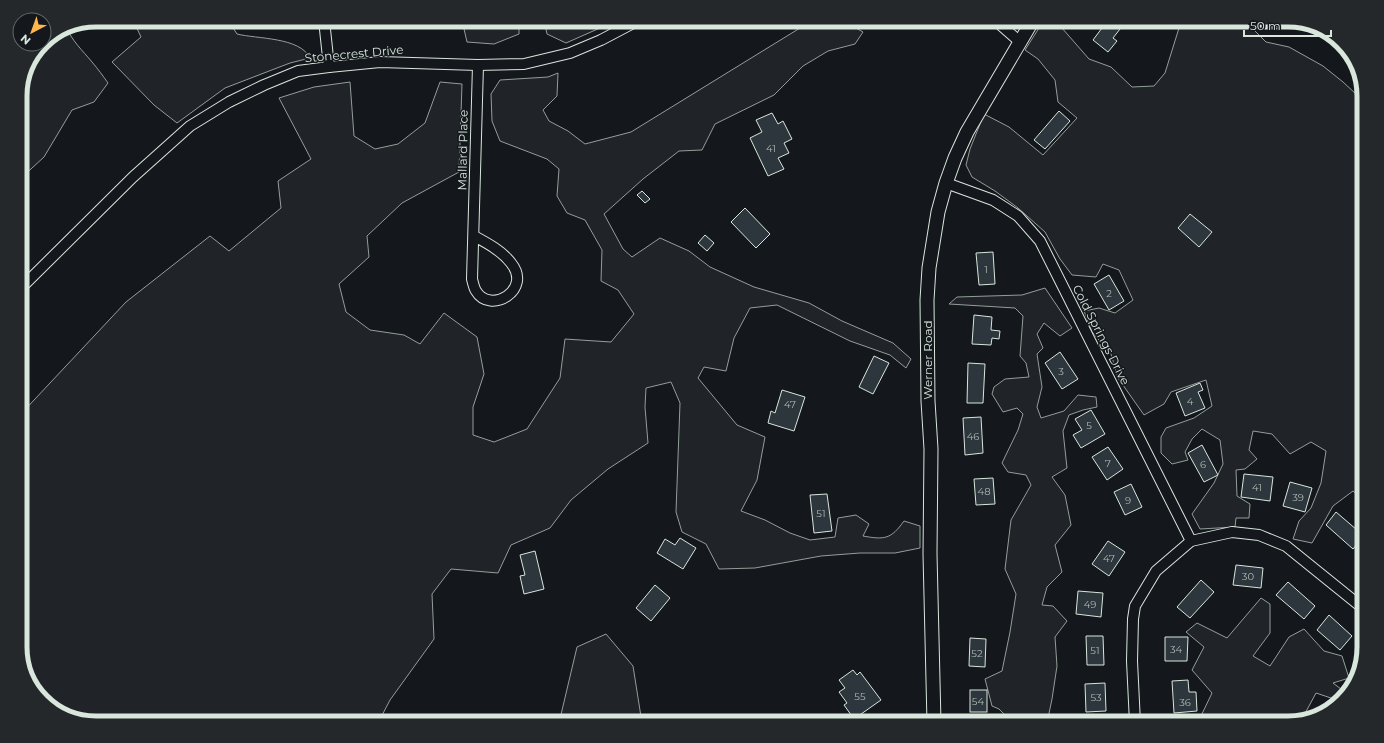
<svg xmlns="http://www.w3.org/2000/svg" width="1384" height="743" viewBox="0 0 1384 743" font-family="Montserrat,sans-serif">
  <style>
    .green { fill: #202428; stroke: #939e99 }
    .building { fill: #2c363c; stroke: #d8e6dc }
    .lines { fill: none; stroke-linecap: round; stroke-linejoin: round }
    .minor-casing { stroke: #d8e6dc; stroke-width: 12 }
    .tertiary-casing { stroke: #d8e6dc; stroke-width: 15 }
    .minor { stroke: #14181c; stroke-width: 10 }
    .tertiary { stroke: #14181c; stroke-width: 13 }
    .labels { text-anchor: middle; stroke-width: 3; stroke-linejoin: round; paint-order: stroke }
    .number-label { font-size: 10px; fill: #adbab4 }
    .street-label { font-size: 12px; fill: #d8e6dc; stroke: #14181c }
    .rim { fill: none; stroke: #d8e6dc; stroke-width: 5 }
  </style>
  <rect width="100%" height="100%" fill="#14181c"/>
  <g class="green">
    <path d="M 133,20 L 228,20 L 237,34 C 257,39 300,37 310,58 L 290,63 L 225,88 L 177,123 L 154,105 L 112,62 L 141,37 Z"/>
    <path d="M 462,20 L 519,20 L 519,34 L 494,44 L 467,42 Z"/>
    <path d="M 544,20 L 615,20 L 609,24 L 566,43 L 547,34 Z"/>
    <path d="M 813,20 L 842,20 L 863,32 L 855,44 L 828,51 L 803,66 L 774,95 L 715,124 L 702,150 L 679,151 L 643,179 L 604,214 L 623,249 L 632,257 L 660,238 L 689,251 L 710,267 L 754,287 L 809,303 L 842,321 L 893,343 L 911,359 L 906,368 L 890,355 L 850,341 L 777,305 L 750,308 L 734,338 L 726,371 L 704,367 L 698,378 L 737,425 L 765,437 L 757,480 L 741,511 L 765,520 L 790,533 L 810,540 L 835,537 L 838,518 L 856,515 L 869,524 L 863,536 C 885,540 891,539 904,521 L 920,526 L 920,548 L 895,553 L 860,553 L 821,556 L 755,568 L 719,569 L 706,544 L 682,532 L 676,512 L 680,403 L 671,382 L 646,388 L 645,407 L 648,443 L 608,469 L 571,500 L 550,528 L 511,545 L 498,573 L 451,569 L 432,594 L 434,639 L 390,700 L 378,723 L 96,723 L 62,715 L 33,689 L 20,652 L 20,415 L 126,302 L 210,236 L 229,251 L 281,208 L 278,181 L 311,159 L 279,98 L 314,87 L 350,82 L 354,136 L 375,149 L 398,144 L 425,123 L 440,82 L 462,84 L 459,172 L 402,203 L 367,236 L 369,257 L 339,284 L 346,312 L 370,330 L 404,335 L 420,344 L 444,313 L 477,337 L 484,374 L 473,407 L 473,435 L 494,442 L 527,429 L 560,378 L 565,339 L 611,342 L 634,314 L 618,290 L 601,281 L 602,250 L 585,220 L 567,213 L 557,196 L 559,169 L 547,159 L 500,141 L 492,121 L 491,94 L 500,80 L 548,77 L 558,73 L 557,96 L 543,110 L 549,121 L 568,131 L 585,144 L 631,132 Z"/>
    <path d="M 1052,20 L 1055,20 L 1089,59 L 1111,67 L 1132,87 L 1154,86 L 1165,73 L 1179,28 L 1176,20 L 1244,20 L 1266,42 L 1289,47 L 1323,66 L 1343,82 L 1356,94 L 1364,95 L 1364,500 L 1353,491 L 1333,506 L 1312,543 L 1293,539 L 1299,521 L 1311,508 L 1321,483 L 1326,451 L 1311,442 L 1290,454 L 1272,434 L 1253,431 L 1249,450 L 1257,459 L 1245,469 L 1236,470 L 1237,496 L 1250,504 L 1249,518 L 1236,518 L 1235,527 L 1200,529 L 1192,514 L 1214,483 L 1223,464 L 1220,440 L 1202,429 L 1192,439 L 1185,452 L 1188,460 L 1172,464 L 1161,453 L 1161,437 L 1166,428 L 1194,418 L 1212,406 L 1206,380 L 1171,392 L 1164,404 L 1144,415 L 1118,378 L 1111,354 L 1092,332 L 1084,311 L 1099,308 L 1115,313 L 1133,300 L 1119,270 L 1103,264 L 1096,277 L 1072,275 L 1060,259 L 1045,232 L 1018,208 L 995,191 L 972,177 L 966,165 L 970,149 L 984,114 L 1009,127 L 1043,155 L 1077,118 L 1058,102 L 1055,80 L 1038,59 L 1025,50 L 1039,28 Z"/>
    <path d="M 66,26 C 71,40 83,51 92,62 C 98,69 103,76 108,83 L 94,102 L 72,110 L 44,157 L 20,179 L 20,91 L 42,44 L 44,44 L 44,41 Z"/>
    <path d="M 1045,288 L 1072,328 L 1060,336 L 1044,323 L 1037,334 L 1043,348 L 1037,354 L 1042,387 L 1037,407 L 1041,418 L 1064,411 L 1078,395 L 1096,397 L 1097,407 L 1083,410 L 1069,415 L 1063,431 L 1067,468 L 1052,477 L 1065,495 L 1071,525 L 1055,545 L 1062,572 L 1047,587 L 1042,605 L 1053,606 L 1067,621 L 1055,637 L 1057,666 L 1052,699 L 1047,723 L 1013,723 L 999,709 L 992,706 L 985,679 L 1002,671 L 1010,632 L 1016,594 L 1005,569 L 1011,520 L 1031,485 L 1026,475 L 1008,472 L 1002,463 L 1018,430 L 1023,414 L 1017,408 L 1003,412 L 992,394 L 994,387 L 1005,379 L 1029,377 L 1026,363 L 1020,356 L 1023,316 L 1015,308 L 949,304 L 957,297 L 1022,295 Z"/>
    <path d="M 1261,598 L 1270,604 L 1270,633 L 1253,656 L 1270,666 L 1289,637 L 1304,629 L 1324,651 L 1342,656 L 1349,678 L 1333,683 L 1345,692 L 1337,702 L 1334,699 L 1316,693 L 1302,719 L 1288,723 L 1142,723 L 1141,716 L 1200,718 L 1212,693 L 1192,670 L 1204,647 L 1186,632 L 1197,623 L 1227,638 Z"/>
    <path d="M 606,634 L 633,666 L 642,723 L 559,723 L 577,647 Z"/>
  </g>
  <g class="building">
    <path d="M 1108,20 L 1127,20 L 1113,38 L 1117,41 L 1108,52 L 1093,40 Z"/>
    <path d="M 1059,111 L 1070,121 L 1045,149 L 1034,140 Z"/>
    <path d="M 772,113 L 778,124 L 783,121 L 792,139 L 784,143 L 789,153 L 778,158 L 784,169 L 768,176 L 750,138 L 762,132 L 756,120 Z"/>
    <path d="M 642,191 L 650,199 L 645,203 L 637,195 Z"/>
    <path d="M 745,208 L 770,234 L 756,248 L 731,222 Z"/>
    <path d="M 1190,214 L 1212,232 L 1199,247 L 1178,228 Z"/>
    <path d="M 705,235 L 714,243 L 707,251 L 698,243 Z"/>
    <path d="M 993,252 L 995,284 L 979,285 L 976,253 Z"/>
    <path d="M 1109,275 L 1124,301 L 1109,310 L 1094,284 Z"/>
    <path d="M 974,315 L 992,317 L 991,330 L 1000,331 L 999,339 L 992,338 L 991,345 L 972,344 Z"/>
    <path d="M 1060,352 L 1078,379 L 1062,389 L 1045,363 Z"/>
    <path d="M 874,356 L 889,363 L 873,394 L 859,387 Z"/>
    <path d="M 968,363 L 985,364 L 983,403 L 967,403 Z"/>
    <path d="M 1200,383 L 1203,390 L 1198,392 L 1205,408 L 1185,416 L 1176,393 Z"/>
    <path d="M 782,390 L 805,397 L 794,431 L 768,423 L 771,411 L 775,413 Z"/>
    <path d="M 1091,410 L 1105,434 L 1081,448 L 1073,435 L 1082,430 L 1075,419 Z"/>
    <path d="M 981,417 L 983,453 L 965,455 L 963,418 Z"/>
    <path d="M 1202,445 L 1218,475 L 1204,482 L 1188,453 Z"/>
    <path d="M 1108,447 L 1123,469 L 1107,480 L 1092,457 Z"/>
    <path d="M 1244,474 L 1273,477 L 1270,501 L 1241,497 Z"/>
    <path d="M 993,478 L 995,504 L 976,505 L 974,479 Z"/>
    <path d="M 1290,482 L 1312,488 L 1305,512 L 1283,506 Z"/>
    <path d="M 1131,484 L 1142,507 L 1125,515 L 1114,492 Z"/>
    <path d="M 827,494 L 832,531 L 814,533 L 810,495 Z"/>
    <path d="M 1336,512 L 1364,536 L 1353,549 L 1326,525 Z"/>
    <path d="M 680,538 L 696,548 L 683,569 L 657,553 L 665,539 L 675,545 Z"/>
    <path d="M 1108,541 L 1125,552 L 1109,576 L 1092,564 Z"/>
    <path d="M 535,551 L 544,589 L 524,594 L 520,576 L 525,575 L 520,555 Z"/>
    <path d="M 1236,565 L 1263,568 L 1261,588 L 1233,585 Z"/>
    <path d="M 1201,580 L 1214,592 L 1190,618 L 1177,607 Z"/>
    <path d="M 1288,582 L 1315,606 L 1304,619 L 1276,595 Z"/>
    <path d="M 655,585 L 670,598 L 651,621 L 636,608 Z"/>
    <path d="M 1078,591 L 1103,593 L 1101,617 L 1076,614 Z"/>
    <path d="M 1329,615 L 1352,636 L 1340,650 L 1317,630 Z"/>
    <path d="M 1086,636 L 1103,636 L 1104,665 L 1087,665 Z"/>
    <path d="M 1165,637 L 1188,637 L 1187,661 L 1165,661 Z"/>
    <path d="M 970,638 L 986,639 L 985,667 L 969,666 Z"/>
    <path d="M 1359,668 L 1356,680 L 1353,671 Z"/>
    <path d="M 853,670 L 857,675 L 860,672 L 881,700 L 854,719 L 844,705 L 847,703 L 839,692 L 845,688 L 839,680 Z"/>
    <path d="M 1188,680 L 1189,692 L 1196,692 L 1197,711 L 1174,713 L 1172,681 Z"/>
    <path d="M 1105,683 L 1106,711 L 1086,712 L 1085,684 Z"/>
    <rect x="970" y="690" width="17" height="22"/>
  </g>
  <g class="lines">
    <g class="minor-casing">
      <g id="minor">
        <path d="M 324,20 L 329,67"/>
        <path d="M 995,20 L 1020,42"/>
        <path d="M 946,183 L 993,200 L 1018,216 L 1040,241 L 1191,541"/>
        <path d="M 474,236 C 487,243 502,251 511,263 C 533,290 490,315 476,291 C 474,288 473,283 472,279 L 478,65"/>
        <path d="M 20,289 L 133,177 L 190,126 L 229,102 L 264,85 L 298,71 L 329,67 L 380,62 L 478,65 L 524,64 L 570,53 L 601,40 L 639,20"/>
        <path d="M 1135,723 L 1132,661 L 1133,619 L 1135,606 L 1156,571 L 1191,541 L 1232,532 L 1259,535 L 1286,546 L 1364,609"/>
      </g>
    </g>
    <g class="tertiary-casing">
      <path id="tertiary" d="M 934,723 L 930,554 L 931,449 L 928,401 L 927,300 L 929,268 L 938,212 L 946,183 L 955,158 L 967,132 L 1033,20"/>
    </g>
    <use href="#minor" class="minor"/>
    <use href="#tertiary" class="tertiary"/>
  </g>
  <g class="labels">
    <g class="number-label">
      <text x="771" y="152">41</text>
      <text x="986" y="273">1</text>
      <text x="1109" y="297">2</text>
      <text x="1061" y="375">3</text>
      <text x="1190" y="405">4</text>
      <text x="790" y="408">47</text>
      <text x="1089" y="429">5</text>
      <text x="973" y="440">46</text>
      <text x="1108" y="467">7</text>
      <text x="1203" y="468">6</text>
      <text x="1257" y="491">41</text>
      <text x="984" y="495">48</text>
      <text x="1298" y="501">39</text>
      <text x="1128" y="504">9</text>
      <text x="821" y="517">51</text>
      <text x="1109" y="562">47</text>
      <text x="1248" y="580">30</text>
      <text x="1090" y="608">49</text>
      <text x="1176" y="653">34</text>
      <text x="1095" y="654">51</text>
      <text x="977" y="657">52</text>
      <text x="860" y="700">55</text>
      <text x="1096" y="701">53</text>
      <text x="978" y="705">54</text>
      <text x="1185" y="706">36</text>
    </g>
    <g class="street-label">
      <text transform="translate(354 54) rotate(-5)" y="4">Stonecrest Drive</text>
      <text transform="translate(463 150) rotate(-89)" y="4">Mallard Place</text>
      <text transform="translate(1101 335) rotate(63)" y="4">Cold Springs Drive</text>
      <text transform="translate(928 360) rotate(-90)" y="4">Werner Road</text>
    </g>
  </g>
  <path d="M0 0H1384V743H0ZM96 27H1288A69 69 0 0 1 1357 96V647A69 69 0 0 1 1288 716H96A69 69 0 0 1 27 647V96A69 69 0 0 1 96 27Z" fill="#24282b" fill-rule="evenodd"/>
  <path class="rim" d="M96 27H1288A69 69 0 0 1 1357 96V647A69 69 0 0 1 1288 716H96A69 69 0 0 1 27 647V96A69 69 0 0 1 96 27Z"/>
  <g transform="translate(32 32) rotate(221)"><circle r="19" fill="#14181c" stroke="#626a69"/>
  <path d="M0-3L7 15L0 10L-7 15Z" fill="#ffb74d"/>
  <text y="-6" font-size="11" font-weight="bold" text-anchor="middle" fill="#d8e6dc">N</text>
  </g>
  <path d="M1244 30v6h87v-6" fill="none" stroke="#d8e6dc" stroke-width="2"/>
  <text x="1250" y="30" font-size="12" fill="#d8e6dc" stroke="#14181c" stroke-width="3" paint-order="stroke">50 m</text>
</svg>
